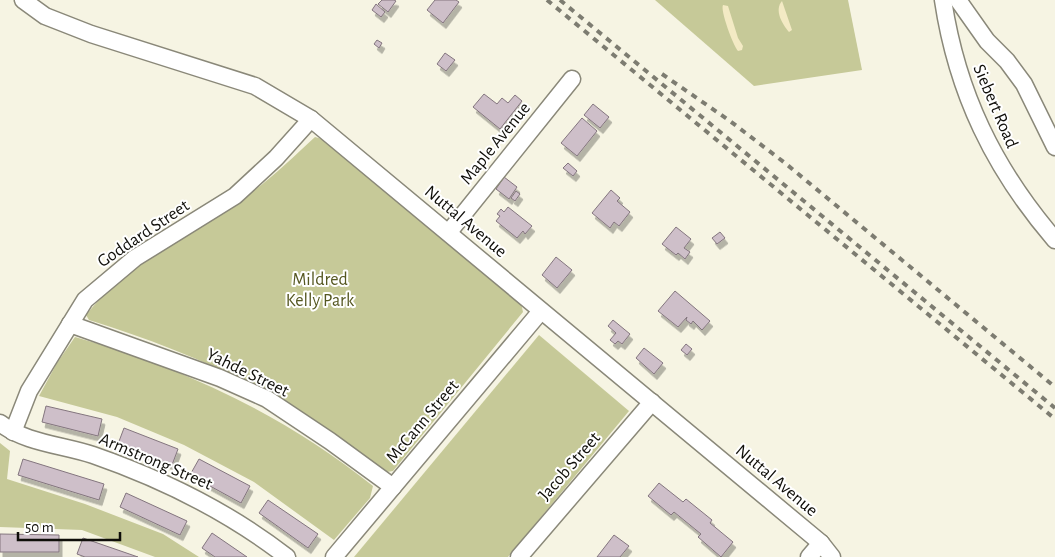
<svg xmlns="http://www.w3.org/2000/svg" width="1055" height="557" viewBox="0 0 1055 557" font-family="'Alegreya Sans',sans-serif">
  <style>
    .green { fill: #c6c998 }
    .sand { fill: #f3eac4 }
    .building { fill: #cebfc9; stroke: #83757e; filter: url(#shadow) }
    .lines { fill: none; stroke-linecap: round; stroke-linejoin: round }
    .minor-casing { stroke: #8a8879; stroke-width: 19 }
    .minor { stroke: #fff; stroke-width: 16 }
    .rail { stroke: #7d7c71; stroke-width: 4; stroke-dasharray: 6 6; stroke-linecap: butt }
    .labels { text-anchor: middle; stroke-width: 4; stroke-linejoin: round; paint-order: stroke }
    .street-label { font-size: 18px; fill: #0f0e09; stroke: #fff }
    .park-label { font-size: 18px; fill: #555721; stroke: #fff }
  </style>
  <defs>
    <filter id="shadow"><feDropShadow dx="3" dy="5.5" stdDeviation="0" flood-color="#0004"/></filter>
  </defs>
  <rect width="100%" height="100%" fill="#f6f4e3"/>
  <g class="green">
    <path d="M 655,0 L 848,0 L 862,70 L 754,86 Z"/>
    <path d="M 315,137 L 322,139 L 521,303 L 523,312 L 393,471 L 387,472 C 354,450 324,425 289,405 C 227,369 157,341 89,320 L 86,315 C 127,264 185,236 239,201 C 267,183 290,160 315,137 Z"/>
    <path d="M 539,335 L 629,411 L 508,557 L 354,557 Z"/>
    <path d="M 75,337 C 184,368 284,415 373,486 L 370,498 L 334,540 L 254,482 L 184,445 L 117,417 L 39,396 L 57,363 Z"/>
    <path d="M 0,443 L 10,451 L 7,479 L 85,504 L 163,534 L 199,557 L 155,557 L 82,530 L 0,527 Z"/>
  </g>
  <g class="sand">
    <path d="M 782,1 L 792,30 L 789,32 C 782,24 774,10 782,1 Z"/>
    <path d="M 723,5 L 728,6 L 738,38 L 743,46 L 742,50 L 738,51 C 733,45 720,10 723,5 Z"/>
  </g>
  <g class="building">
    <path d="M 382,0 L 394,0 L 396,1 L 388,12 L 378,4 Z"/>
    <path d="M 435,0 L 456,0 L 459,2 L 443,23 L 427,10 Z"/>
    <path d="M 376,4 L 385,12 L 381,17 L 372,10 Z"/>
    <path d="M 377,40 L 382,43 L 379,48 L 374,44 Z"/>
    <path d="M 445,53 L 455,60 L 446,71 L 437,64 Z"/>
    <path d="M 484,94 L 497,104 L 502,98 L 508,103 L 515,95 L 522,101 L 500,129 L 473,107 Z"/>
    <path d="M 593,104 L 609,117 L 600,128 L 584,115 Z"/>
    <path d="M 582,118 L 597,131 L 577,156 L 561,143 Z"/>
    <path d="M 568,163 L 577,171 L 573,176 L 563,168 Z"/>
    <path d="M 504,177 L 517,187 L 509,199 L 496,189 Z"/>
    <path d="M 611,190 L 620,198 L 617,201 L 630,212 L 619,226 L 614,222 L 610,228 L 592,213 Z"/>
    <path d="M 516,191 L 520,194 L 515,201 L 511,198 Z"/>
    <path d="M 508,207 L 532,226 L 525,234 L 523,231 L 517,238 L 496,221 L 500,216 L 497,214 L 501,209 L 504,212 Z"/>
    <path d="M 676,227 L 691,239 L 684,248 L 690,252 L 685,259 L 678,253 L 676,255 L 662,244 Z"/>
    <path d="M 720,232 L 725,238 L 717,244 L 712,238 Z"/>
    <path d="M 556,257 L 572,270 L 557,288 L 542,275 Z"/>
    <path d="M 675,291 L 710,321 L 702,330 L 693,321 L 691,324 L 686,320 L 687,317 L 678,327 L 658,311 Z"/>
    <path d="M 613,320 L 630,334 L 622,344 L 618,341 L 615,344 L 610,340 L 616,333 L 608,326 Z"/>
    <path d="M 686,344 L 692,349 L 687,355 L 681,350 Z"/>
    <path d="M 644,348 L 663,363 L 654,374 L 636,358 Z"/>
    <path d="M 46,406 L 102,419 L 98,436 L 42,422 Z"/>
    <path d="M 124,428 L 178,449 L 172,465 L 118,444 Z"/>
    <path d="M 23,459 L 104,484 L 99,500 L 18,475 Z"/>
    <path d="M 199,459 L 250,486 L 241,503 L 190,475 Z"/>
    <path d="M 659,483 L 683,502 L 686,499 L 712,520 L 710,523 L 733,542 L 721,557 L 698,537 L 701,534 L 674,512 L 671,515 L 648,496 Z"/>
    <path d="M 126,493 L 187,521 L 180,535 L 120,507 Z"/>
    <path d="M 268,500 L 318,534 L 308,548 L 259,513 Z"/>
    <path d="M 212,533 L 247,557 L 215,557 L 202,548 Z"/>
    <path d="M 0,534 L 59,535 L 59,552 L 0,552 Z"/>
    <path d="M 614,535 L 629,546 L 620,557 L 597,557 Z"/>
    <path d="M 83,538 L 138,557 L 85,557 L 77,554 Z"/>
  </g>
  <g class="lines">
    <g class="minor-casing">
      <g id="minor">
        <path d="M 23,0 L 45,16 L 91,34 L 255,86 L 311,119 L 821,543 L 832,557"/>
        <path d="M 943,0 C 957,93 994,169 1055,240"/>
        <path d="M 958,0 L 987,41 L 1007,61 L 1024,84 L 1055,147"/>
        <path d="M 449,232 L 572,79"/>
        <path d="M 70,324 L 220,378 L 267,399 L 330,441 L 393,487"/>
        <path d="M 0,423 C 25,443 63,445 93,455 C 162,479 229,512 287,557"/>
        <path d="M 13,432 L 29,391 L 85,300 L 135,258 L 235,196 L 276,158 L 311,119"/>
        <path d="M 334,557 L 541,311"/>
        <path d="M 519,557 L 652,402"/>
        <path d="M 809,557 L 821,543"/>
      </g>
    </g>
    <use href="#minor" class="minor"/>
    <g class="rail">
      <path d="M 547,0 L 1055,419"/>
      <path d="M 560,0 L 1055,408"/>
      <path d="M 662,74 L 730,121 L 785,163 L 1055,387"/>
    </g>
  </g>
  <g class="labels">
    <g class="street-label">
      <text transform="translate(996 106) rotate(67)" y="6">Siebert Road</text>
      <text transform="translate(495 143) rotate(-51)" y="6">Maple Avenue</text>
      <text transform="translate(466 221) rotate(40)" y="6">Nuttal Avenue</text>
      <text transform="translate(143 233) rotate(-34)" y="6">Goddard Street</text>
      <text transform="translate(248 372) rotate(26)" y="6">Yahde Street</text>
      <text transform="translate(422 421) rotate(-50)" y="6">McCann Street</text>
      <text transform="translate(156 461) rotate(23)" y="6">Armstrong Street</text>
      <text transform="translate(569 466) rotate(-49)" y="6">Jacob Street</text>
      <text transform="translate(777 480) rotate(40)" y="6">Nuttal Avenue</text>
    </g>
    <g class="park-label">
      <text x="320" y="285">Mildred<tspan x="320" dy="21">Kelly Park</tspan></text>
    </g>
  </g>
  <path d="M18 532v8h102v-8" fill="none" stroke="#0f0e09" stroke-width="2.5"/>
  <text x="25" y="532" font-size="15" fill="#0f0e09" stroke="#ffffff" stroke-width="4" paint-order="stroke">50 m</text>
</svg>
